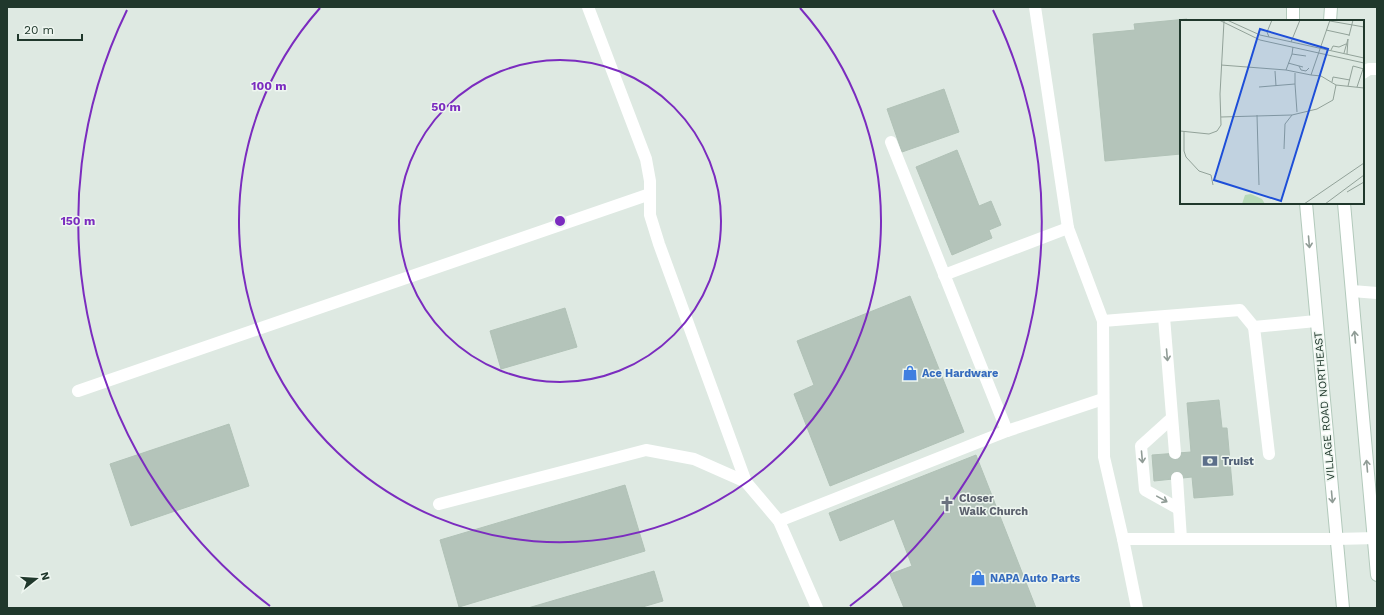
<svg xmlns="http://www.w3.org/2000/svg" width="1384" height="615" viewBox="0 0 1384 615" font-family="'Work Sans',sans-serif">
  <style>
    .building { fill: #b4c4ba; stroke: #b1c2b7 }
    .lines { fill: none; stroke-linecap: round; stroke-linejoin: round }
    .secondary-casing { stroke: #b2c9bb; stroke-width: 14 }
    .lane { stroke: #fff; stroke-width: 12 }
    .street { stroke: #fff; stroke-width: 12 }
    .secondary { stroke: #fff; stroke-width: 12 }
    .oneway { stroke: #909c96 }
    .ring { fill: none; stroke: #7b2cbf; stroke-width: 2 }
    .labels { text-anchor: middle; stroke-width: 3; stroke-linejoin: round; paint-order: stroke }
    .shop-label { font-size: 11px; font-weight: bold; fill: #366cbe; stroke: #eef6f0; text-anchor: start }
    .street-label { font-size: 11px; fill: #20382c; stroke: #eef6f0 }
    .service-label { font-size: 11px; font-weight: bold; fill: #4e5e75; stroke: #eef6f0; text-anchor: start }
    .worship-label { font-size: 11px; font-weight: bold; fill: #5b616d; stroke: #eef6f0; text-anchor: start }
    .inset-road { fill: none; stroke: #92a299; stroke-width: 1 }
    .view { fill: #1d4ed8; fill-opacity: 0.15; stroke: #1d4ed8; stroke-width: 2 }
    .inset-edge { fill: none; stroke: #20382c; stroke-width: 2 }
    .centre { fill: #7b2cbf; stroke: #eef6f0; stroke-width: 2 }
    .ring-label { font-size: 12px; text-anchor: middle; font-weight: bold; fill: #7b2cbf; stroke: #eef6f0; stroke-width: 3; stroke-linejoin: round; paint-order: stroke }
  </style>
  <rect width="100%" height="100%" fill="#dee9e2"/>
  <g class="building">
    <path d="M 1187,19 L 1187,21 L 1181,21 L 1181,154 L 1105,161 L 1093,34 L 1135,30 L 1134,24 Z"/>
    <path d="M 944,89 L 959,132 L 902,152 L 887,109 Z"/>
    <path d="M 957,150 L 979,206 L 991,201 L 1001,225 L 989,230 L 992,238 L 952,255 L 916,167 Z"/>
    <path d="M 910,296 L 964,432 L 830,486 L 794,394 L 814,385 L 797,341 Z"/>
    <path d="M 565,308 L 577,347 L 501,369 L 490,331 Z"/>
    <path d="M 1219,400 L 1222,428 L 1227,428 L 1233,495 L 1194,498 L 1192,477 L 1154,481 L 1152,455 L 1191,452 L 1187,403 Z"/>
    <path d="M 229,424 L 249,486 L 131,526 L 110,464 Z"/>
    <path d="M 976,455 L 1036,608 L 904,608 L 890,574 L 912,566 L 894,519 L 840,541 L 829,513 Z"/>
    <path d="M 625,485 L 645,551 L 459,607 L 440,540 Z"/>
    <path d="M 654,571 L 663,601 L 639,608 L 528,608 Z"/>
  </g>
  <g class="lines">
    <g class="secondary-casing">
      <g id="secondary">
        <path d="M 1293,21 L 1293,7"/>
        <path d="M 1330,21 L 1331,7"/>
        <path d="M 1306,203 L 1343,608"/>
        <path d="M 1344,203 L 1377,575"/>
      </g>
    </g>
    <g class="lane">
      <path d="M 588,7 L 646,159 L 650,181 L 650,215 L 659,244 L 746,482 L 779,521 L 817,608"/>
      <path d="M 1035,7 L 1068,228 L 1103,321 L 1104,457 L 1123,539 L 1336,539"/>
      <path d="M 1363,73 L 1369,69 L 1377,69"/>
      <path d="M 891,142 L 1007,431 L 1103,399"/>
      <path d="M 944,275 L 1068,228"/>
      <path d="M 1352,291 L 1377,293"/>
      <path d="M 1164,317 L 1175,453"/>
      <path d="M 1103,321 L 1240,310 L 1254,327"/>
      <path d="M 78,391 L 650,194"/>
      <path d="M 1172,418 L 1141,446 L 1145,490 L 1179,509"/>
      <path d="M 1269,454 L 1254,327 L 1316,321"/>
      <path d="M 1177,478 L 1181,539"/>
      <path d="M 439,504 L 646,450 L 694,459 L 746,482"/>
      <path d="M 779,521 L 1007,431"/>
      <path d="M 1123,539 L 1137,608"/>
    </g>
    <path class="street" d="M 1336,539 L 1377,538"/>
    <use href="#secondary" class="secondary"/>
  </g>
  <defs><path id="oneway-shaft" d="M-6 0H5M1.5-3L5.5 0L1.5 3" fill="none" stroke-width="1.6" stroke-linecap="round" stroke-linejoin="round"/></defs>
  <g class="oneway">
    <use href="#oneway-shaft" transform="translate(1309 242) rotate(85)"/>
    <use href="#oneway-shaft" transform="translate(1355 337) rotate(-95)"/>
    <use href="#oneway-shaft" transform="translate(1167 355) rotate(85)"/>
    <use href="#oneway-shaft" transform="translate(1142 457) rotate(85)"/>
    <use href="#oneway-shaft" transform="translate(1367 466) rotate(-95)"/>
    <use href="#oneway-shaft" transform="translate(1332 497) rotate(85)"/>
    <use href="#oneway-shaft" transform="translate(1162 499) rotate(29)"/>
  </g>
  <g class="ring">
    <circle cx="560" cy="221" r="161"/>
    <path d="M800 8A321 321 0 1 1 320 8"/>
    <path d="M270 606A482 482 0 0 1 127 10M993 10A482 482 0 0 1 850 606"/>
  </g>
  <defs>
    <g id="shop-bare" transform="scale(1.2)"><path d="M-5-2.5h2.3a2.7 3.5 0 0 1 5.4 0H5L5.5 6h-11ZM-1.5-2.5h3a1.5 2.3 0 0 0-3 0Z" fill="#3f7fe0" stroke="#eef6f0" stroke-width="2.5" paint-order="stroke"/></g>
    <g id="bank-bare" transform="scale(1.2)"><path d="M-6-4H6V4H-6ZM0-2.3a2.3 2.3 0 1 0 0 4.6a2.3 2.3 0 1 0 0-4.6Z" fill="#5c6f8a" stroke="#eef6f0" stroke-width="2.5" paint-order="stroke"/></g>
    <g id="church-bare" transform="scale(1.2)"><path d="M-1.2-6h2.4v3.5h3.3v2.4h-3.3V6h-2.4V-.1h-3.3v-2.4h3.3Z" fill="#6b7280" stroke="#eef6f0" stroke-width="2.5" paint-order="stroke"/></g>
  </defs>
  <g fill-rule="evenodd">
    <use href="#shop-bare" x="910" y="373"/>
    <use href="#bank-bare" x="1210" y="461"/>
    <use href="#church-bare" x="947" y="504"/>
    <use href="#shop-bare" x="978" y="578"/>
  </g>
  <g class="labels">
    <g class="shop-label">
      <text x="922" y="377">Ace Hardware</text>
      <text x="990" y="582">NAPA Auto Parts</text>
    </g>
    <g class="street-label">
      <text transform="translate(1324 406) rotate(-95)" y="4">VILLAGE ROAD NORTHEAST</text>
    </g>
    <g class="service-label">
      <text x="1222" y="465">Truist</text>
    </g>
    <g class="worship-label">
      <text x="959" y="502">Closer<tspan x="959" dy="13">Walk Church</tspan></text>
    </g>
  </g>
  <g transform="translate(1180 20)">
    <rect width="184" height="184" fill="#dee9e2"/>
    <path d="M 71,174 L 82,179 L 85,184 L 62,184 L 65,175 Z" fill="#b8dab8"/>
    <path class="inset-road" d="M 39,0 L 80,20 L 184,43M 47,0 L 80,15 L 184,38M 150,1 L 184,7M 146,10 L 169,15M 169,16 L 173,0M 89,17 L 87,12 L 92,0M 111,22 L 120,0M 113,27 L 112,34 L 126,36M 151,30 L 153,26 L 159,27 L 166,24M 164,33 L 168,19 L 167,34M 108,43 L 123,47M 41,45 L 106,50 L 131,55 L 150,0M 119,46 L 121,50 L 126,51 L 129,48M 106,50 L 112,34M 95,51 L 96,66M 131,55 L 141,56 L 156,65 L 184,68M 152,62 L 153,57 L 170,60M 115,64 L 117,92M 168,66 L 173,46 L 184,49M 79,67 L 115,64 L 115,53M 177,67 L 183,49M 77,95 L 79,165M 41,97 L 112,95 L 137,89 L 153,80 L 156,65M 0,111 L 29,114 L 37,111 L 41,105 L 40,74 L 44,1M 4,111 L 4,131 L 6,137 L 19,151 L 31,155 L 33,165M 104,129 L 105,104 L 112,95M 167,172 L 184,162M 124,184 L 184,143M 145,184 L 184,155"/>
    <path class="view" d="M 80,9 L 148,29 L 101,181 L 34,160 Z"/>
    <rect width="184" height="184" class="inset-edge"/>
  </g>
  <circle cx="560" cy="221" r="6" class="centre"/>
  <g class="ring-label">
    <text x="269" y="90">100 m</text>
    <text x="446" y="111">50 m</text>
    <text x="78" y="225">150 m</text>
  </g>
  <rect width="1384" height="615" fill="none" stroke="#20382c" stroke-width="16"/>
  <g transform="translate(36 579) rotate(73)" stroke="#eef6f0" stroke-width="3" paint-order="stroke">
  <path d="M0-3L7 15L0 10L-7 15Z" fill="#20382c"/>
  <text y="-6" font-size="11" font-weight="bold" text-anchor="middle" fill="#20382c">N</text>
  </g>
  <path d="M18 34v6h64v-6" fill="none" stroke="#20382c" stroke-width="2"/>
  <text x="24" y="34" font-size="12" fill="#20382c" stroke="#eef6f0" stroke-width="3" paint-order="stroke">20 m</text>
</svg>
